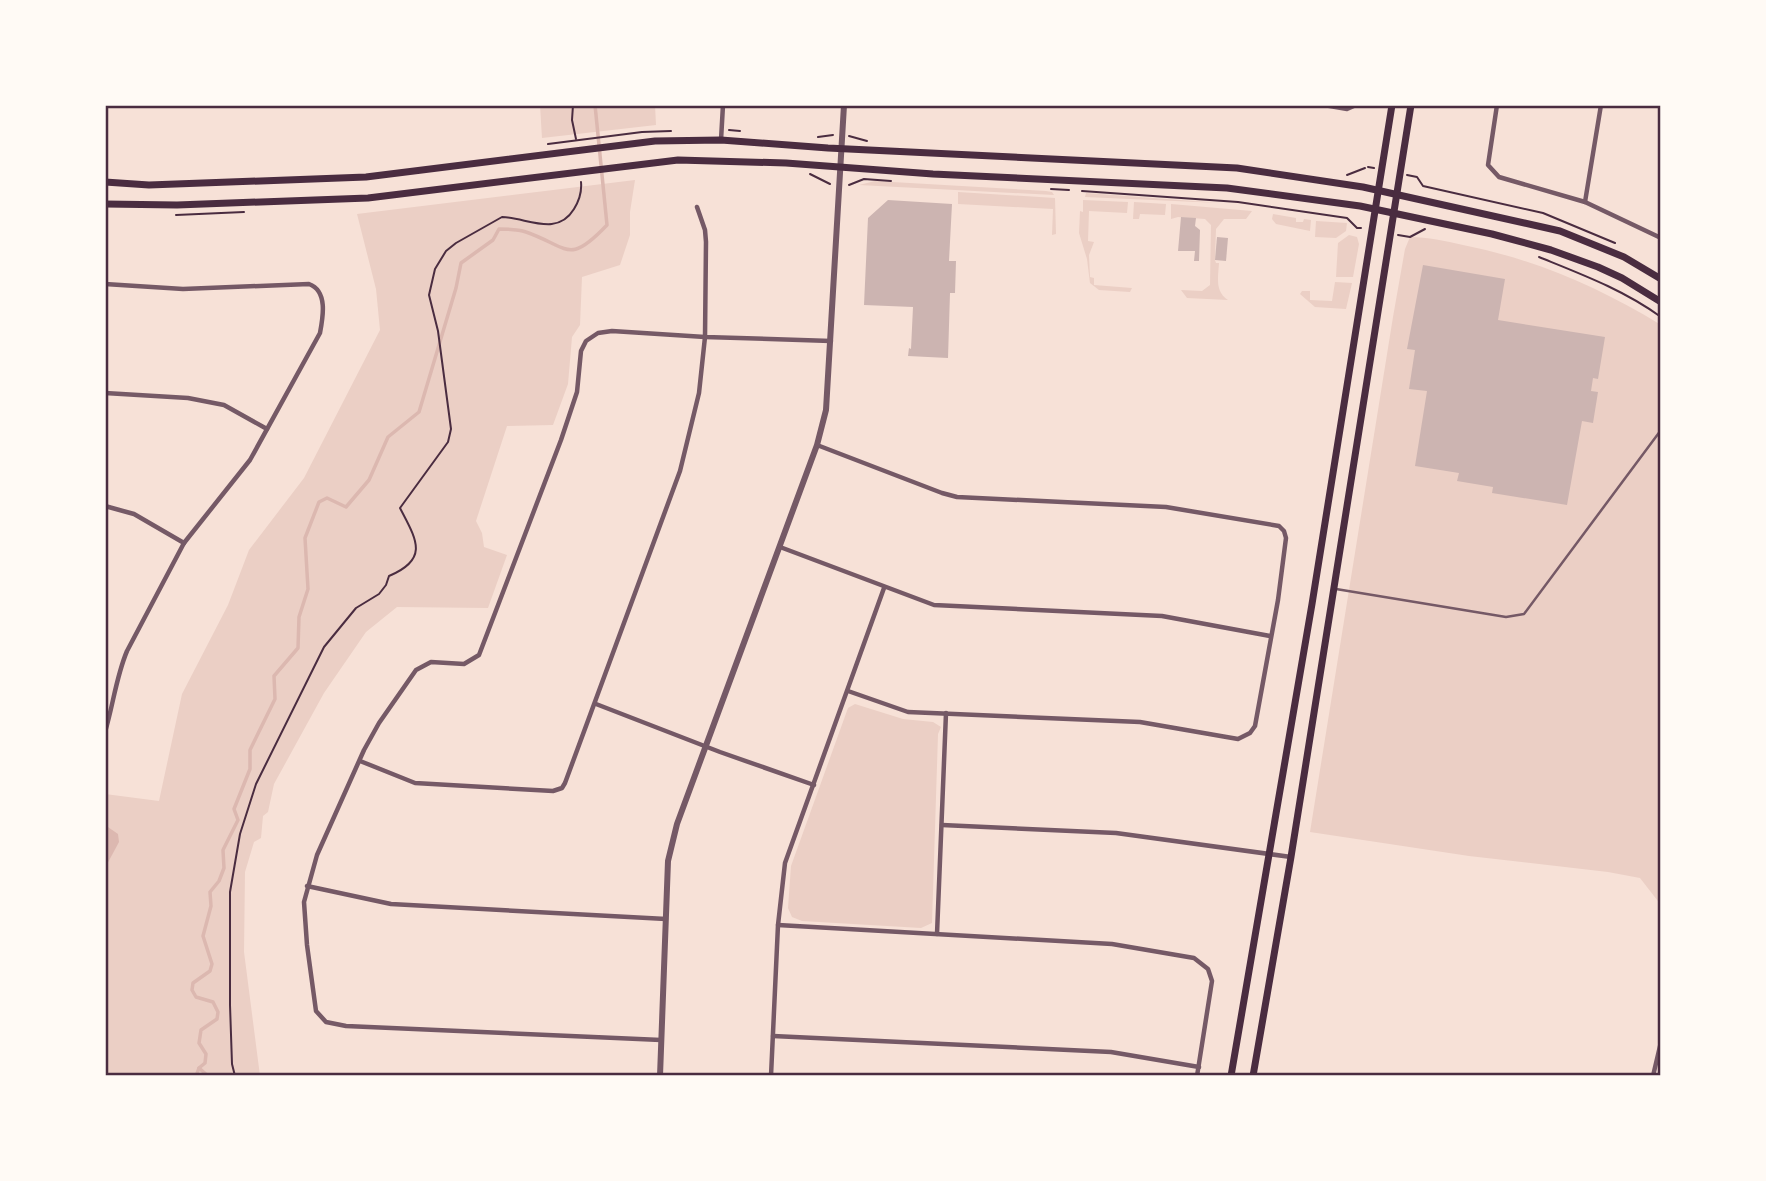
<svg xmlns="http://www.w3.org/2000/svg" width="1766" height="1181" font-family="'Source Serif 4',serif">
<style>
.green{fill:#ebcfc5}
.water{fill:#dcb8b0}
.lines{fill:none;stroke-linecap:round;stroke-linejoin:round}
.stream{stroke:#dcb8b0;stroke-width:3.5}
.building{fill:#ccb4b1}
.path{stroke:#4a2c40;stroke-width:2}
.service{stroke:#755966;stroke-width:2.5}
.minor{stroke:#755966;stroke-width:4.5}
.tertiary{stroke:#755966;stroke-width:6}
.secondary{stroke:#4a2c40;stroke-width:7}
.neatline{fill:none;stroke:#4a2c40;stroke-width:2.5}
</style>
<rect width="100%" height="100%" fill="#f7e1d7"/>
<g class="green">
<path d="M540,105H655L656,125L542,138Z"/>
<path d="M635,180L630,212V235L620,265L582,277L580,325L572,337L568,384L553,425L507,426L476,521L482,533L484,547L507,555L488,608L397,607L366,632L324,693L274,784L268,812L263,816L261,838L254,842L245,872L244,952L260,1076H105V794L159,801L182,694L228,605L249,550L304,478L380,330L376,289L357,214Z"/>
<path d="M875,181L1046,191L1052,192L1054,195L859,185Z"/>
<path d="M958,192L1055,198L1056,234L1052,235L1053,209L958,204Z"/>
<path d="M1086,193L1220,203L1085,197Z"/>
<path d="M1083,200L1128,202L1127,213L1089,211L1088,241L1094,242L1089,255L1090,277L1094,278V285L1132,288L1130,292L1099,290L1090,283L1087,259L1079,233L1080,211L1083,212Z"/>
<path d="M1134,202L1166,204L1165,215L1140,214L1139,219H1133Z"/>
<path d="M1171,204L1252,211L1246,219H1224L1216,229L1215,260L1216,263H1219C1218,278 1215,292 1228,300L1187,298L1181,290L1202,291L1210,285L1211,225L1205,219L1178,217L1171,219Z"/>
<path d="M1273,214L1296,218V222H1303L1304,219L1311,220L1310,231L1276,224L1272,219Z"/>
<path d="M1316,221L1347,223L1346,231L1336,238L1315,237Z"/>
<path d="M1349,235L1357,237L1359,244L1353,277H1336L1338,243Z"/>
<path d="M1410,237C1428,237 1445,241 1463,245C1534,259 1599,287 1661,325V905L1640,878L1608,872L1469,856L1310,832L1393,317L1405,249Z"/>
<path d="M1335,282L1352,283L1346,309L1315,307L1300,294L1302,291H1310V300L1332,301Z"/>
<path d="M855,704L903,719L933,722L941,727L938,734L932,923L921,928L802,921L792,917L788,908L791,866L848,708Z"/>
</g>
<path class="water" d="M105,825L118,834L119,842L105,868Z"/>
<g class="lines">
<g class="stream">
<path d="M199,1068L208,1076"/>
<path d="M196,1076L199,1068L205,1063L206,1054L199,1043L201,1030L217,1019L218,1012L213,1002L196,997L192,990L193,983L210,971L212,964L203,936L211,906L210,892L219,881L224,868L223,850L238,820L234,809L250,769V750L275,699L274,676L298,648L299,617L308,589L305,538L319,502L327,498L346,507L369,480L388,437L419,412L456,288L461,263L493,240L499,229C508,229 518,229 526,232C569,247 568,266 607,225L595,105"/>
</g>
</g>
<g class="building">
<path d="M888,200L952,204L949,261H956L955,293H950L948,358L908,356L909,348L911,349L913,307L864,305L868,218Z"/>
<path d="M1181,217L1196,218L1195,226L1200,230L1199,261H1194L1195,251H1178Z"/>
<path d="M1217,237L1228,238L1226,261L1215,260Z"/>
<path d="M1423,265L1505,279L1498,320L1605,337L1598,379L1593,378L1591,391L1598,392L1593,423L1582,421L1567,505L1492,493L1493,487L1457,481L1459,473L1415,466L1427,391L1409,389L1415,350L1407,349Z"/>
</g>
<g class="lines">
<g class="path">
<path d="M573,105L572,120L576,139"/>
<path d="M729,130L740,131"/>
<path d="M849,136L867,141"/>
<path d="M818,137L833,135"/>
<path d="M548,144L642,132L671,131"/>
<path d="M1368,167L1374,168"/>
<path d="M810,174L830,184"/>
<path d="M1347,175L1365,168"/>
<path d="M1407,175L1417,177L1423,186L1543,213L1615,243"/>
<path d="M849,185L864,179L891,181"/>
<path d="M1051,189L1069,190"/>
<path d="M1082,191L1238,202L1347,218L1357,228H1361"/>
<path d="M176,215L244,212"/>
<path d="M1398,235L1410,237L1425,229"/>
<path d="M1539,257C1581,274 1624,290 1661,317"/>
<path d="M235,1076L232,1064L230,1005V892L240,834L256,784L324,647L356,608L379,594L386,585L389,576C430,559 416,539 400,508L448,442L451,429L438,331L429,295L435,269L446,251L456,243L502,217C528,218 557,237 574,209C579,201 582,192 581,182"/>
</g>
<path class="service" d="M1336,589L1506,617L1524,614L1661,430"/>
<g class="minor">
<path d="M1324,105L1347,109L1356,105"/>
<path d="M1497,105L1488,165L1499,177L1585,202L1661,238"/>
<path d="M721,140L723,105"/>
<path d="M1585,202L1601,105"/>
<path d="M105,284L183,289L309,284C328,291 323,317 320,333L250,460L184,543L127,651C116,677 113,706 105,732"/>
<path d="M105,393L188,398L224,405L267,429"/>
<path d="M817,445L942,493L957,497L1166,507L1279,526L1284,531L1286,538L1278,600L1255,726L1250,733L1238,739L1140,722L908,712L848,691"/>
<path d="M105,506L134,514L184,543"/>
<path d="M780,547L934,605L1162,616L1270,636"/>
<path d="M596,704L720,752L814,785"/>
<path d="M360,761L415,783L553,791L562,788L565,783L680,471L699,393L705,337L706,242L705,230L697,207"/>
<path d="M942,825L1116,833L1291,857"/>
<path d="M307,886L391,904L666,919"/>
<path d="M778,925L1112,944L1194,958L1208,969L1212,981L1197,1076"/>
<path d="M937,934L946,713"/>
<path d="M773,1036L1111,1052L1199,1067"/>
<path d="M661,1040L346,1026L326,1022L316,1011L307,945L304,902L317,855L364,750L379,723L416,670L431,662L464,664L479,655L561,440L577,392L581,351L586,341L598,333L612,331L705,337L831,341"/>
<path d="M771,1076L778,925L785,863L884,588"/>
<path d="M1653,1076L1661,1042"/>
</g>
<path class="tertiary" d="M660,1076L668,861L677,824L817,445L826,410L844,105"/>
<g class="secondary">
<path d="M105,182L149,185L366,177L655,141L721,140L828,148L1237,168L1363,187L1560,231L1624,257L1661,279"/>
<path d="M105,204L177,205L368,198L678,160L786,163L933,174L1227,188L1360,206L1492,234L1551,250L1598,267L1622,278L1661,302"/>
<path d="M1231,1076L1312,604L1392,105"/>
<path d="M1253,1076L1291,857L1411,105"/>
</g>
</g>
<rect width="1766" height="1181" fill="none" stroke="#fffaf5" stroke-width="214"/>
<rect x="107" y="107" width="1552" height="967" class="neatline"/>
</svg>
